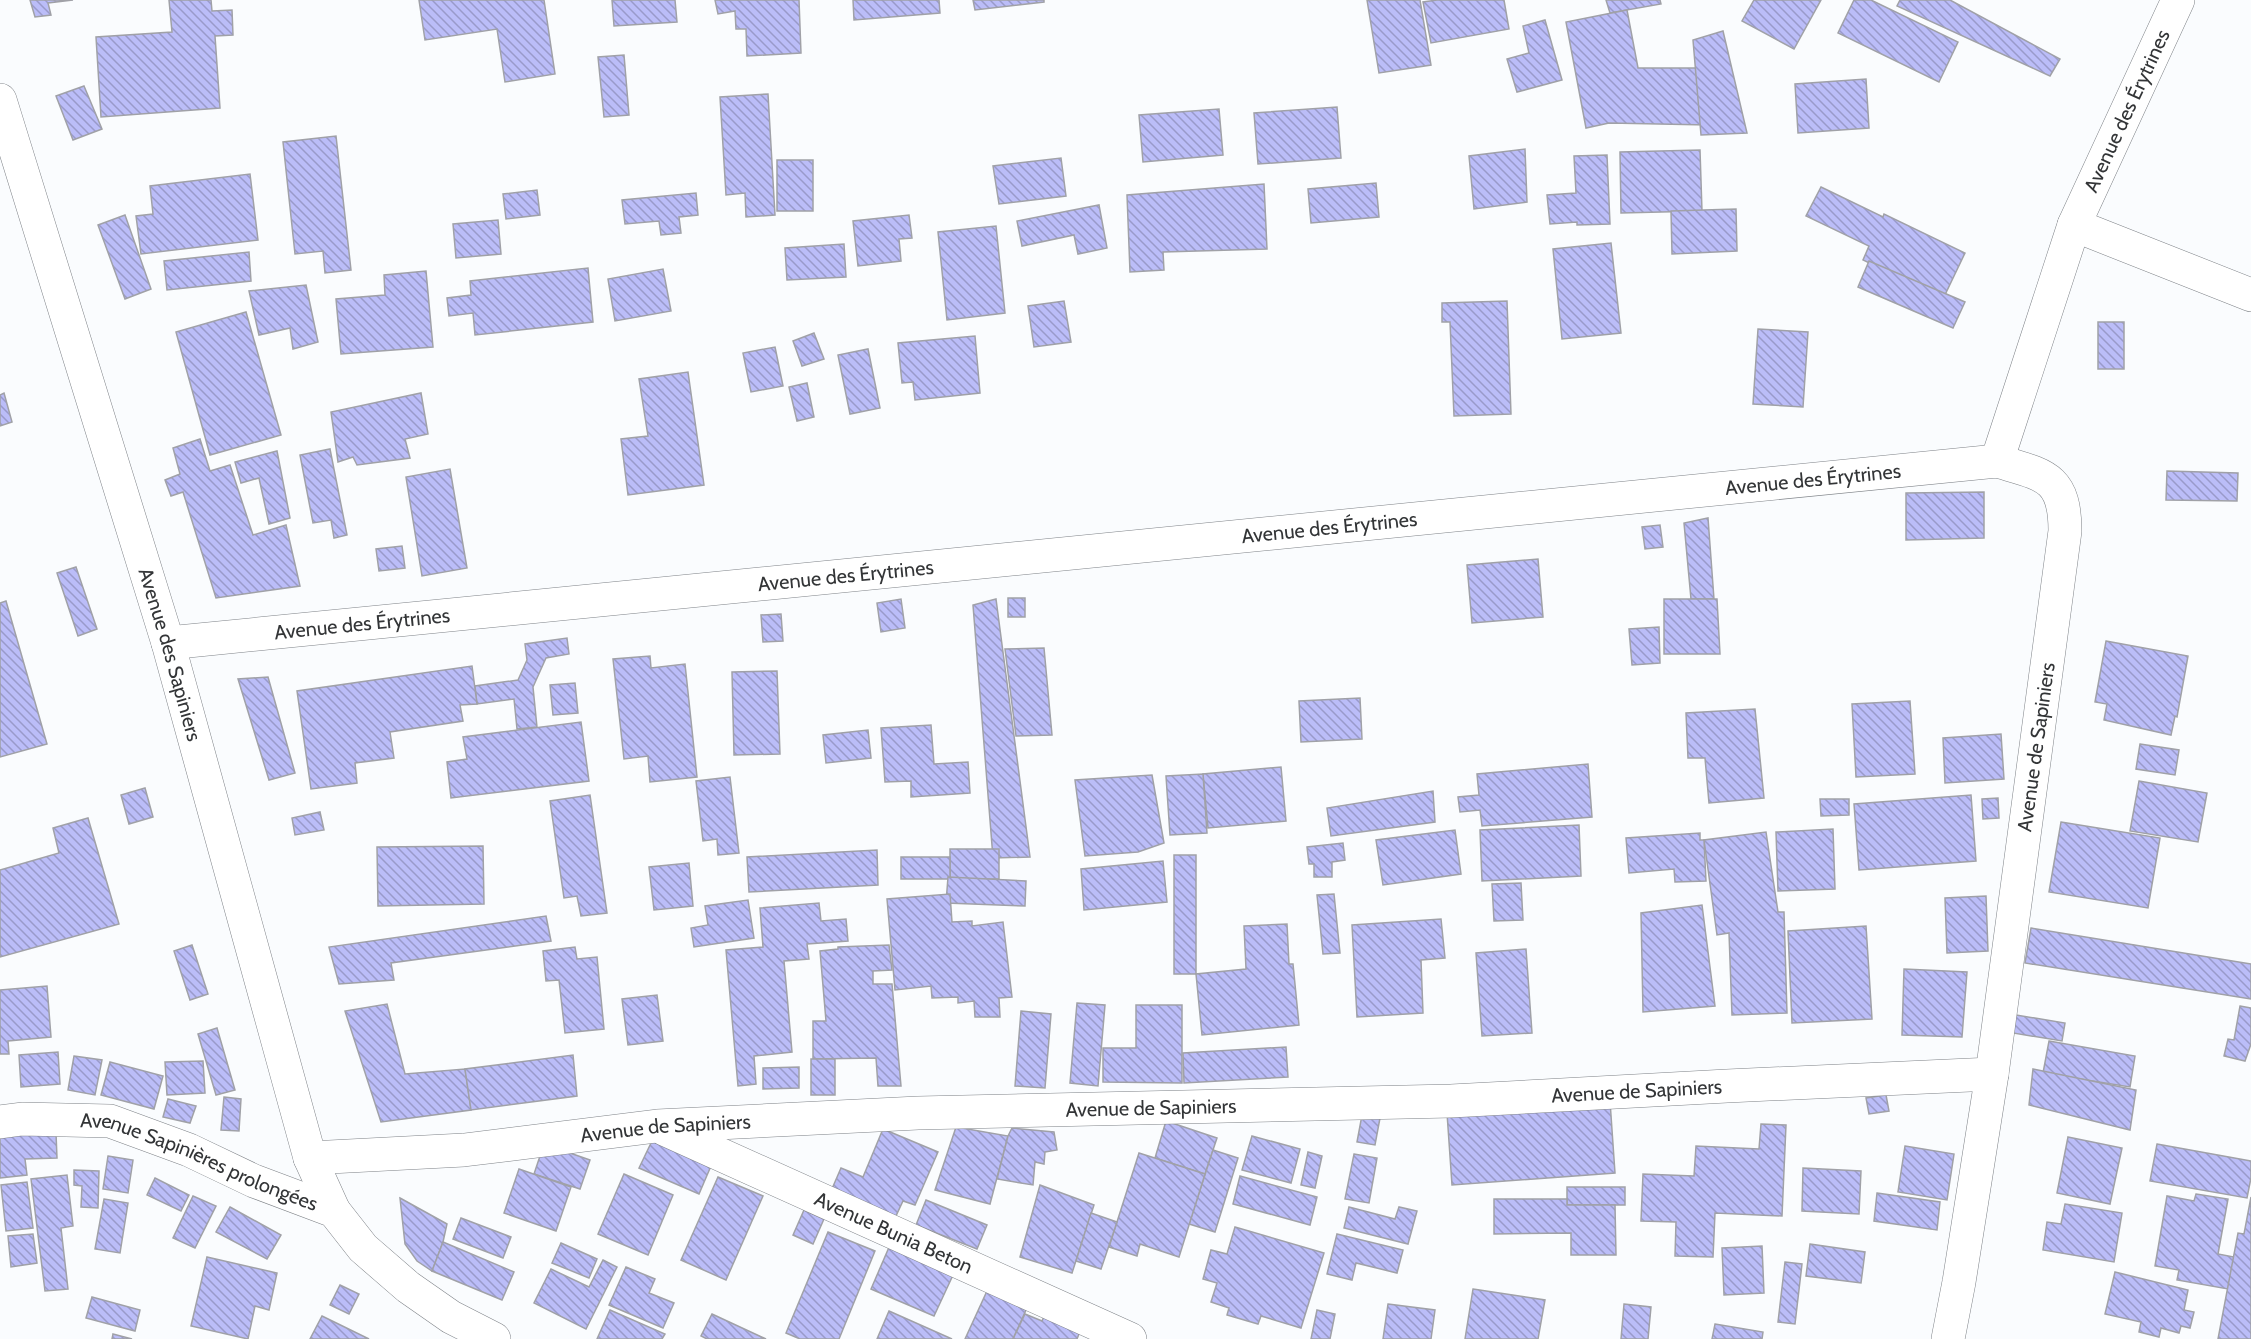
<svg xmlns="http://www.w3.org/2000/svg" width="2251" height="1339" font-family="Cabin,sans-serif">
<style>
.building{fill:url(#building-back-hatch);stroke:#a0a1a7;stroke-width:1.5}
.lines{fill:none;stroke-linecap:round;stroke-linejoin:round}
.minor-casing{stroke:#7f8388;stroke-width:34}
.minor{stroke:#fff;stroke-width:33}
.labels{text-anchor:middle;stroke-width:6;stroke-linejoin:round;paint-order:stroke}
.street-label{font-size:20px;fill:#333537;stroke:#fff}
</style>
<defs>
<pattern id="building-back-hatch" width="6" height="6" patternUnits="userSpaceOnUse" patternTransform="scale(1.5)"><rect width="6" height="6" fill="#bbbdf8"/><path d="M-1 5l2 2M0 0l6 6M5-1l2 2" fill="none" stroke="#999aca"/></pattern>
</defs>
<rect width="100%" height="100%" fill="#fafcfe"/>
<g class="building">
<path d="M30,0H73L48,3L51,15L35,17Z"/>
<path d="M169,0H211L212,11L232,10L233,35L215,36L220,108L101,117L96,37L172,32Z"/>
<path d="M419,0H544L555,74L505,82L497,29L425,40Z"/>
<path d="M612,0H675L677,22L614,26Z"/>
<path d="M715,0H799L801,53L747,56L746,29H736L735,11L718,14Z"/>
<path d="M853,0H939L940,13L854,20Z"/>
<path d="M973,0H1044V2L975,10Z"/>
<path d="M1367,0H1420L1431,65L1379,73Z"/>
<path d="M1437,0H1504L1509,29L1431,43L1423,2Z"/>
<path d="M1606,0H1660L1661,4L1610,13Z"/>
<path d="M1754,0H1821L1794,49L1742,21Z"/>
<path d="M1854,0H1871L1958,42L1939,82L1838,33Z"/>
<path d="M1900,0H1950L2060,59L2050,76L1897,6Z"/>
<path d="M1627,10L1638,68H1704L1708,125L1609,123L1586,128L1566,22Z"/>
<path d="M1545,20L1562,80L1517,92L1507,59L1529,53L1523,26Z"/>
<path d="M1723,31L1747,133L1701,135L1693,40Z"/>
<path d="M624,55L629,115L604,117L598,57Z"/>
<path d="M1866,79L1869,128L1798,133L1795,84Z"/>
<path d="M84,86L102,129L73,140L56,96Z"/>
<path d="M768,94L775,215L746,217L745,193L726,195L720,97Z"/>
<path d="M1337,107L1341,158L1258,164L1254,113Z"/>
<path d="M1219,109L1223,155L1143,162L1139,115Z"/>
<path d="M336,136L351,270L325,273L323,251L295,254L283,142Z"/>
<path d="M1525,149L1527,202L1474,209L1469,156Z"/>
<path d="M1700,150L1702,211L1621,213L1620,152Z"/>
<path d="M1607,155L1610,224L1577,225V222L1550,224L1547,195L1576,193L1574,156Z"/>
<path d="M1061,158L1066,196L999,204L993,166Z"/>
<rect x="777" y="160" width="36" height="51"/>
<path d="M250,174L258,240L141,254L136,216L153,214L150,186Z"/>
<path d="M1376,183L1379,217L1311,223L1308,189Z"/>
<path d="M1264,184L1267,249L1163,252L1164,270L1130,272L1127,195Z"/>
<path d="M1821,187L1883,217L1884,214L1965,253L1943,299L1863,260L1869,246L1806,216Z"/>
<path d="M537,190L540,215L506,219L503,194Z"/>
<path d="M696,193L698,215L679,217L681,233L661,235L659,221L625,224L622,200Z"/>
<path d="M1099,205L1107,248L1078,254L1074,235L1022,246L1017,221Z"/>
<path d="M1736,209L1737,251L1672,254L1671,211Z"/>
<path d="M125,215L151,289L125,299L98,225Z"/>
<path d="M909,215L912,238L899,239L901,261L858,266L853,221Z"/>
<path d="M498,220L501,254L456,258L453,224Z"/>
<path d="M996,226L1005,313L947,320L938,232Z"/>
<path d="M1611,243L1621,333L1562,339L1553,249Z"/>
<path d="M844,244L846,277L787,280L785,248Z"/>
<path d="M249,252L251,281L167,290L164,261Z"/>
<path d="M1869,261L1965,302L1953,328L1858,287Z"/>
<path d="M588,268L593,322L475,335L473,313L449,316L447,298L471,295L470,281Z"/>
<path d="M663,269L671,311L615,321L608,279Z"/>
<path d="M426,271L433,347L341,354L336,299L385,295L384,275Z"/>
<path d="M306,285L318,342L293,349L290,328L259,335L249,291Z"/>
<path d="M1064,301L1071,342L1034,347L1028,306Z"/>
<path d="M1507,301L1511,414L1454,416L1450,322H1442V303Z"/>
<path d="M246,312L281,435L210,455L176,332Z"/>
<rect x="2098" y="322" width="26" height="47"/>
<path d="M1758,329L1808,332L1803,407L1753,404Z"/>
<path d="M814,333L824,359L802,366L793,341Z"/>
<path d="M975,336L980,393L915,400L913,382L902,383L898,343Z"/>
<path d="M775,347L783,386L751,392L743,353Z"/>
<path d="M868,349L880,408L850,414L838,355Z"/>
<path d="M688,372L704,485L628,495L621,439L648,436L639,379Z"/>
<path d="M807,383L814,417L797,421L789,387Z"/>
<path d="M4,393L12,422L0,426V395Z"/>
<path d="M421,393L428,434L405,439L410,458L357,465L353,457L338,462L331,412Z"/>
<path d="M200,439L210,471L230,465L253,535L286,525L300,586L216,598L183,492L171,496L165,480L180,474L173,448Z"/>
<path d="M330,449L347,535L334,538L331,520L313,523L300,455Z"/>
<path d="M277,451L290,518L269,524L259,478L241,483L235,462Z"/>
<path d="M450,469L467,568L422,576L406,477Z"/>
<path d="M2167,471L2238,473L2237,501L2166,500Z"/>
<path d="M1984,492V538L1906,540V493Z"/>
<path d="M1708,518L1714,599H1691L1684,523Z"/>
<path d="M1660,525L1663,547L1645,549L1642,527Z"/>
<path d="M402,546L405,568L379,571L376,549Z"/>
<path d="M1538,559L1543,617L1472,623L1467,565Z"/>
<path d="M76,567L97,629L78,636L57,573Z"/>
<rect x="1008" y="598" width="17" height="19"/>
<path d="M901,599L905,628L881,632L877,603Z"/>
<path d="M996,599L1030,857L993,858L973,605Z"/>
<path d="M1664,599H1717L1720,654H1664Z"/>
<path d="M6,601L47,744L0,757V603Z"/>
<path d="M781,614L783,641L763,642L761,615Z"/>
<path d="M1659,627L1660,663L1632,665L1629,629Z"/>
<path d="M567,638L569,654L546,658L533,687L537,727L517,729L514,699L477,704L475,686L518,680L527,660L525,644Z"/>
<path d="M2106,641L2188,656L2177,717L2175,716L2171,735L2104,720L2107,704L2095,702Z"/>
<path d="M1044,648L1052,735L1016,736L1005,649Z"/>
<path d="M650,656L651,668L685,664L697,777L650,782L648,756L624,759L613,659Z"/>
<path d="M472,666L477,704L460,705L463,721L390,732L394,758L355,763L357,783L311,789L297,691Z"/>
<path d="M777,671L780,754L734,755L732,672Z"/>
<path d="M268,677L295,773L269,780L238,679Z"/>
<path d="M575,683L578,713L553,715L550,685Z"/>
<path d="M1360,698L1362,739L1301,742L1299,701Z"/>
<path d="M1910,701L1915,774L1856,777L1852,704Z"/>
<path d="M1755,709L1764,798L1709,803L1705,758H1688L1686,713Z"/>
<path d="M581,722L589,781L451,798L447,762L467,759L463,737Z"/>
<path d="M931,725L934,764L968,762L970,793L911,797V781L885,782L881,728Z"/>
<path d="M868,730L871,758L826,763L823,735Z"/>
<path d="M2001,734L2004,779L1945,783L1943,738Z"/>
<path d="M2140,744L2179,750L2175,775L2136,769Z"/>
<path d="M1588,764L1592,817L1482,826L1480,810L1460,812L1458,797L1479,795L1477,774Z"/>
<path d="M1281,767L1286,821L1208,828L1203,774Z"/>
<path d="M1203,774L1207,833L1170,835L1166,776Z"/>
<path d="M1152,775L1164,843L1138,852L1085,856L1075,780Z"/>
<path d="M730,777L739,853L718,855L717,839L703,841L696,781Z"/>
<path d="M2139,781L2207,793L2198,842L2130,831Z"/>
<path d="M145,788L153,817L129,824L121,795Z"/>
<path d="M1433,791L1435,822L1331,836L1327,808Z"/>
<path d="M590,795L607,913L581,916L577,896L564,898L550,801Z"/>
<path d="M1971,795L1976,861L1859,870L1854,804Z"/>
<path d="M1998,798L1999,818L1983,819L1982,799Z"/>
<path d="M1820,799H1849V815L1821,816Z"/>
<path d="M320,812L324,830L295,835L292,818Z"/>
<path d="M88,818L119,924L0,957V870L59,853L53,828Z"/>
<path d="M2061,822L2160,838L2148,908L2049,892Z"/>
<path d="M1579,825L1581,876L1482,881L1480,830Z"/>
<path d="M1833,829L1835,889L1778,891L1776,832Z"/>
<path d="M1455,830L1461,874L1383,885L1376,840Z"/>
<path d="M1766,832L1778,912H1784L1787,1013L1732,1015L1729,933L1717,935L1704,840Z"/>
<path d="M1700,833V840H1704L1706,881L1675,882L1674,869L1629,873L1626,838Z"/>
<path d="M1343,843L1345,860L1332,862V877H1314V864H1309L1307,847Z"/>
<path d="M483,846L484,904L378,906L377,847Z"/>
<rect x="950" y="849" width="49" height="30"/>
<path d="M877,850L878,885L749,892L747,857Z"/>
<rect x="1174" y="855" width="22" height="119"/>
<rect x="901" y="857" width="49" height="22"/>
<path d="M1163,861L1167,902L1084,910L1081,869Z"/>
<path d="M689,863L693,906L654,910L649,867Z"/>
<path d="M948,877L1026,881L1025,906L946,903Z"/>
<path d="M1521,883L1523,920L1494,921L1492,884Z"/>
<path d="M950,894L952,922L972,921V926L1003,922L1012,997L999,998L1000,1017H975L974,1001L958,1003V997L932,998L931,986L895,990L887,899Z"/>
<path d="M1334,894L1340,953L1323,954L1317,895Z"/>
<path d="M1986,896L1988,951L1947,953L1945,898Z"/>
<path d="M748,900L754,938L694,947L691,928L708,925L705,906Z"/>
<path d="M819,903L821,921L846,919L848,941L807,944L809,959L784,961L792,1052L754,1056L756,1084L738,1086L726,950L763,947L760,908Z"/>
<path d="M1702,905L1715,1006L1643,1012L1641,913Z"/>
<path d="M546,916L551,941L391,963L394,980L339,984L329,947Z"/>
<path d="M1441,919L1445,958L1421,960L1423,1013L1357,1017L1352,925Z"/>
<path d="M1287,924L1289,964H1293L1299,1025L1202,1035L1196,974L1246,969L1244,926Z"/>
<path d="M1866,926L1872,1019L1792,1023L1788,931Z"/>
<path d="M2031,928L2251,964V999L2025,963Z"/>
<path d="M192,945L208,994L190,1000L174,951Z"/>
<path d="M889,945L892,970L873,971V984H892L901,1086H878L876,1058L813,1059V1021H826L820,951L838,949V947Z"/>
<path d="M575,947L577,959L597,957L604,1029L565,1033L559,980L546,981L543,951Z"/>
<path d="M1526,949L1532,1033L1482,1036L1476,953Z"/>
<path d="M1904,969L1967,972L1962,1037L1902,1035Z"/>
<path d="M47,986L51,1037L8,1041L9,1054H0V990Z"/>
<path d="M657,995L663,1041L628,1045L622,999Z"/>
<path d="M1077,1003L1105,1005L1098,1086L1070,1083Z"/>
<path d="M387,1004L405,1074L465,1069L471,1110L381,1122L345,1011Z"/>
<path d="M1136,1005H1182V1083L1103,1082V1048H1136Z"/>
<path d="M2240,1006L2251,1008V1044L2245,1061L2224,1056L2228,1039L2234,1040Z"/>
<path d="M1021,1011L1051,1014L1045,1088L1015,1086Z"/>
<path d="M2016,1015L2065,1023L2062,1041L2013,1033Z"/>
<path d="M217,1028L235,1090L216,1095L198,1034Z"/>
<path d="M2049,1041L2135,1056L2130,1087L2043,1073Z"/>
<path d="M1286,1047L1288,1077L1184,1083L1183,1053Z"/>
<path d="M58,1052L60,1084L21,1087L19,1055Z"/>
<path d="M573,1055L577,1096L471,1110L465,1069Z"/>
<path d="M74,1056L102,1060L95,1095L68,1090Z"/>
<rect x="811" y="1059" width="24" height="36"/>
<path d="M203,1061L205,1093L167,1095L165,1062Z"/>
<path d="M110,1062L163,1076L154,1109L101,1095Z"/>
<path d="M799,1067V1088L763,1089V1068Z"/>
<path d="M2033,1069L2136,1090L2130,1130L2029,1105Z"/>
<path d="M1886,1095L1889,1111L1869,1114L1866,1098Z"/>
<path d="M224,1097L241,1099L239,1131L221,1130Z"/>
<path d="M168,1099L196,1106L190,1123L163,1117Z"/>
<path d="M1610,1101L1615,1173L1452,1185L1447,1113Z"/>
<path d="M1362,1115L1380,1118L1375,1145L1357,1142Z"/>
<path d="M1166,1121L1217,1138L1205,1174L1155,1158Z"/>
<path d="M1761,1124L1786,1125L1782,1216L1715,1213L1713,1257L1675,1256L1676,1222L1641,1221L1643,1174L1694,1176L1696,1146L1759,1149Z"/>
<path d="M956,1127L1008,1136L990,1204L935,1190Z"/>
<path d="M1012,1128L1054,1132L1057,1150L1045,1152L1044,1164L1035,1162L1033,1185L997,1179L1008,1136Z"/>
<path d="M883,1129L938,1152L915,1205L903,1201L895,1218L831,1191L841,1168L863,1177Z"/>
<path d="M56,1133L57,1158L25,1159L27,1175L0,1178V1135Z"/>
<path d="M1252,1136L1300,1149L1291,1183L1242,1170Z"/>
<path d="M2068,1137L2122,1148L2110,1204L2057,1193Z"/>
<path d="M652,1141L711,1166L699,1194L639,1168Z"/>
<path d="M544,1144L590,1160L580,1189L534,1174Z"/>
<path d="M2157,1144L2251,1161V1178L2247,1198L2150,1181Z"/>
<path d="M1905,1146L1954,1154L1947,1200L1898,1192Z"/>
<path d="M1213,1150L1238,1158L1215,1232L1189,1224Z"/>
<path d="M1308,1152L1322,1156L1315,1188L1301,1185Z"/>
<path d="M1139,1153L1205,1174L1179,1257L1140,1244L1137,1256L1109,1247Z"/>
<path d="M1354,1154L1377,1158L1369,1203L1345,1199Z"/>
<path d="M108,1156L133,1160L128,1193L103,1189Z"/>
<path d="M1803,1168L1861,1171L1859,1214L1802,1211Z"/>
<path d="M519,1169L571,1187L556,1231L504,1213Z"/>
<path d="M74,1170L99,1171L98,1208L81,1207L82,1186L74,1185Z"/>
<path d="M624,1174L673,1195L648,1255L598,1234Z"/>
<path d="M67,1175L73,1226L61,1228L68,1289L45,1291L31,1179Z"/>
<path d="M1240,1176L1317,1197L1310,1225L1233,1204Z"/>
<path d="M718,1177L763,1196L726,1280L681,1260Z"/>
<path d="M155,1178L189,1195L181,1211L147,1195Z"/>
<path d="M27,1182L33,1228L6,1231L1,1185Z"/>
<path d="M1040,1185L1094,1205L1072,1273L1020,1257Z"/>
<rect x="1567" y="1187" width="58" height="18"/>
<path d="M1877,1193L1940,1202L1937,1230L1874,1221Z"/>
<path d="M2196,1194L2228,1199L2218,1254L2234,1257L2228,1289L2177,1280L2179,1270L2155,1266L2167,1196L2194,1201Z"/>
<path d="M193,1196L216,1206L195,1248L173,1238Z"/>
<path d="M2251,1197V1339H2218L2238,1233L2244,1234Z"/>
<path d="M400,1198L447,1224L443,1242L432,1271L417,1261L405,1244Z"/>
<path d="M104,1199L128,1203L120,1253L95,1249Z"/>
<path d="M1494,1199H1567V1205H1615L1616,1255H1571V1233L1494,1234Z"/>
<path d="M926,1200L987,1225L977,1249L916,1225Z"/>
<path d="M2065,1204L2122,1213L2114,1262L2043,1250L2047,1222L2061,1224Z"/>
<path d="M230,1207L281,1235L267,1259L216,1232Z"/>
<path d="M1349,1207L1395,1219L1399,1207L1417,1211L1408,1244L1344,1228Z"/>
<path d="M804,1210L824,1219L813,1244L793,1235Z"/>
<path d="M1091,1213L1117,1222L1101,1269L1076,1261Z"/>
<path d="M461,1218L511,1237L503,1258L453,1239Z"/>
<path d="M1235,1227L1324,1253L1301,1328L1261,1316L1258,1324L1227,1315L1229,1308L1211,1302L1217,1283L1203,1279L1211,1250L1227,1254Z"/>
<path d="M828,1232L875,1251L839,1339H800L786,1333Z"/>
<path d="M33,1234L37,1263L11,1267L8,1236Z"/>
<path d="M1337,1234L1403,1250L1397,1273L1356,1263L1352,1280L1327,1274Z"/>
<path d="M443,1242L514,1272L502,1300L432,1271Z"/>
<path d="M561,1243L597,1259L589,1278L552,1263Z"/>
<path d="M1810,1244L1865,1252L1861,1283L1806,1276Z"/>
<path d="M890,1245L954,1273L934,1316L871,1289Z"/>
<path d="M1762,1246L1764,1293L1724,1295L1722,1248Z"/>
<path d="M207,1257L277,1273L269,1310L255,1306L248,1339L191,1326Z"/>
<path d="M603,1260L617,1267L586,1329L534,1303L551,1269L589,1287Z"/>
<path d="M1785,1262L1802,1264L1795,1324L1778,1322Z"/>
<path d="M626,1267L655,1279L649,1293L674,1303L663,1328L609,1305Z"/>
<path d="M2115,1272L2188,1290L2184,1310L2194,1312L2190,1328L2181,1326L2179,1333L2161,1328L2159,1337L2139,1332L2141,1322L2105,1314Z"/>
<path d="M340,1285L359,1294L349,1314L330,1305Z"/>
<path d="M1473,1289L1545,1300L1538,1339H1465Z"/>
<path d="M987,1291L1026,1310L1013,1339H965Z"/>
<path d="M92,1297L140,1310L135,1331L86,1318Z"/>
<path d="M1388,1304L1435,1310L1431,1339H1383Z"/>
<path d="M1624,1304L1651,1307L1648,1339H1621Z"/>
<path d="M610,1310L665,1334L662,1339H597Z"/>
<path d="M1317,1310L1335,1314L1330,1339H1311Z"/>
<path d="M889,1311L952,1339H877Z"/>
<path d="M712,1314L766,1339H707L701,1336Z"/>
<path d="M1025,1314L1042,1321L1045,1314L1081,1329L1077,1339H1013Z"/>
<path d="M322,1316L369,1339H310Z"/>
<path d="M1715,1324L1763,1332L1762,1339H1712Z"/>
<path d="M113,1334L132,1339H112Z"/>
</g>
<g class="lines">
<defs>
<g id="minor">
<path id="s1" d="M0,100L168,643L310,1158L334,1211"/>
<path d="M2074,225L2251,295"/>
<path id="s2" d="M1997,461L2074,225L2178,0"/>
<path id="s3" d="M168,643L1997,461C2044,475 2065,476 2065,531L1992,1074L1959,1282L1948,1339"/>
<path id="s4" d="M0,1122L22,1119L110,1121L189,1150L254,1181L334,1211L363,1248L408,1287L451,1317L494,1339"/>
<path id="s5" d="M664,1129L1130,1339"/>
<path id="s6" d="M310,1158L464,1150L657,1126L918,1113L1451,1101L1727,1086L1992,1074"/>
</g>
</defs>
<use href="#minor" class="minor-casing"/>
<use href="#minor" class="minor"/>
</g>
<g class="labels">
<g class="street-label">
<text dy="7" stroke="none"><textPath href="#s2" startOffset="374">Avenue des Érytrines</textPath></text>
<text dy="7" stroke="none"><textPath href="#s3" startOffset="1653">Avenue des Érytrines</textPath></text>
<text dy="7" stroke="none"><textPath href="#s3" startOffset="1167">Avenue des Érytrines</textPath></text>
<text dy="7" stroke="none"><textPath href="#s3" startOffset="681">Avenue des Érytrines</textPath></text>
<text dy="7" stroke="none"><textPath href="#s3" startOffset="195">Avenue des Érytrines</textPath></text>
<text dy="7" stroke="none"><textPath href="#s1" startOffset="580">Avenue des Sapiniers</textPath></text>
<text transform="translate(2036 747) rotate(-82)" y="7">Avenue de Sapiniers</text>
<text dy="7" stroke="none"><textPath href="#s6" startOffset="1329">Avenue de Sapiniers</textPath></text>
<text dy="7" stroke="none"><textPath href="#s6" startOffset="843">Avenue de Sapiniers</textPath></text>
<text dy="7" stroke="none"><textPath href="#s6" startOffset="357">Avenue de Sapiniers</textPath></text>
<text dy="7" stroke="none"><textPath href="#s4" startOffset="207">Avenue Sapinières prolongées</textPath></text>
<text dy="7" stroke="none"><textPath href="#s5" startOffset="252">Avenue Bunia Beton</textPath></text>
</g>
</g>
</svg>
